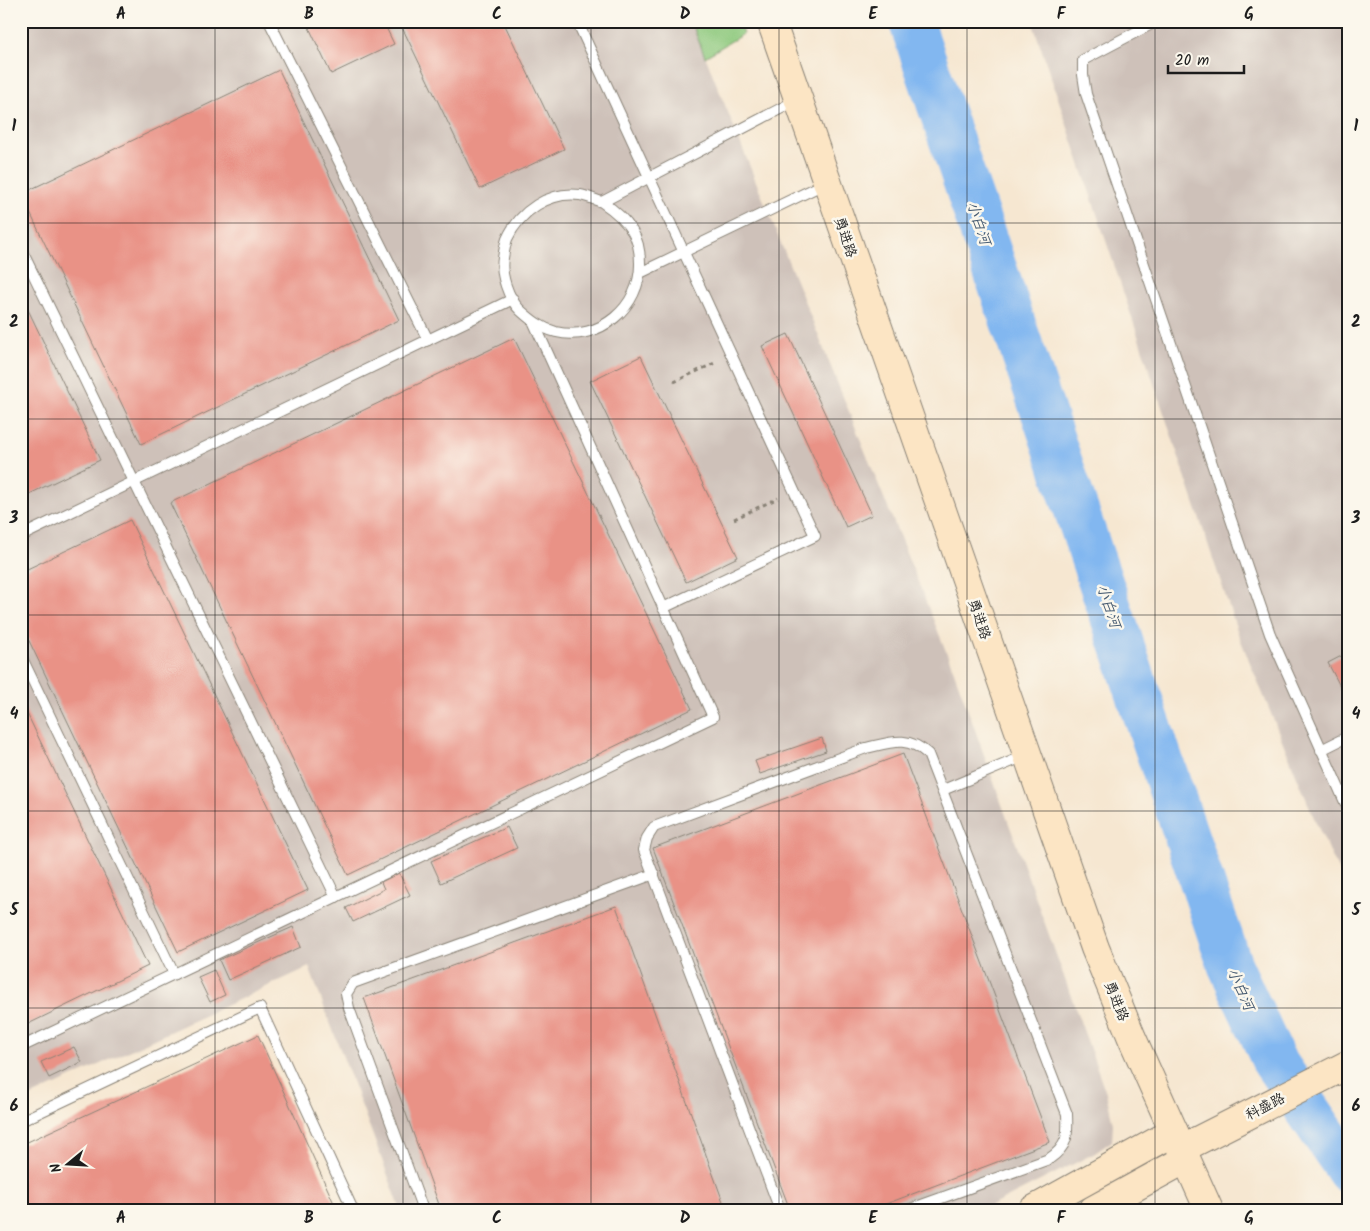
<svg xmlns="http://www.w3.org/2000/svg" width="1370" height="1231" font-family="Kalam,'LXGW WenKai TC',sans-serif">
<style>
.industrial{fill:#cec1b9}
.green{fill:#8ec97e;stroke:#55724d}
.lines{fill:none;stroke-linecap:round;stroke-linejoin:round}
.river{stroke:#82b7f0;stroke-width:45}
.building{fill:#e99286}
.lane-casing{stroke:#898276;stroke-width:12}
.secondary-casing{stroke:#898276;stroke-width:30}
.path{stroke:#898276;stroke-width:3;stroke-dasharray:4 4;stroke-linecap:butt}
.lane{stroke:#fff;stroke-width:10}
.secondary{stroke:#fce5c4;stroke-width:28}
.grid{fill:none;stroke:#1c1c1c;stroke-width:1;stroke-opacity:0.55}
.labels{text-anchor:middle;stroke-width:5;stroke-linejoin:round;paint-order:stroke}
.street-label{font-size:14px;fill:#1c1c1c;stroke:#fbf7ec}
.water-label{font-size:15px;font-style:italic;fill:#455a71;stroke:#fbf7ec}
.neatline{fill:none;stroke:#1c1c1c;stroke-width:2}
.grid-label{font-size:16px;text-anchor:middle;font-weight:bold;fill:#1c1c1c}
</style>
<rect width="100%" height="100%" fill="#fbf7ec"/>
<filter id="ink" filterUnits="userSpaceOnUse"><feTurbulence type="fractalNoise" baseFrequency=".02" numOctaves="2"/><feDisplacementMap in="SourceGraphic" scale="10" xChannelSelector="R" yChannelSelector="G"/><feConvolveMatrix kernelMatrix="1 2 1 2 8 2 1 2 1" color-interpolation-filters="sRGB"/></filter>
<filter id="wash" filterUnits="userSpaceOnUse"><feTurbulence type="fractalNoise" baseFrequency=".0096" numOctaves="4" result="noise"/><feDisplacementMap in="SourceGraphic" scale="20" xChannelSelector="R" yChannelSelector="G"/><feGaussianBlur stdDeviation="1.12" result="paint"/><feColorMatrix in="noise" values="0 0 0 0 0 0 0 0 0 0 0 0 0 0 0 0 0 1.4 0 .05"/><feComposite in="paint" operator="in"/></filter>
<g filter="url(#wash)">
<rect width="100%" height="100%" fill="#f6e7d1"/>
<g class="industrial">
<path d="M21,21H691L952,666L1106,1093L1113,1124L1112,1141L1095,1153L983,1210H401L309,967L21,1101Z"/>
<path d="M1032,21H1349V892L1317,825L1239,636Z"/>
</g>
<path class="green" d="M691,21H738L743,34L705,57Z"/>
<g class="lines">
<path class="river" d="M911,21L1230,965L1274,1061L1349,1171"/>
</g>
<g id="blocks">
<g class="building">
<path d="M306,21H383L394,44L331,74Z"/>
<path d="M399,21H503L564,149L480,189Z"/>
<path d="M279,70L399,320L141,444L21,194Z"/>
<path d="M21,295L100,460L21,498Z"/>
<path d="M788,334L872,515L846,527L762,346Z"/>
<path d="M514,338L692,709L348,875L170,503Z"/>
<path d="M641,356L738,557L686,582L590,381Z"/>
<path d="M130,520L308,890L178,952L21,624V572Z"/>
<path d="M1349,652V684L1341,688L1328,663Z"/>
<path d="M21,701L148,966L28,1024L21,1010Z"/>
<path d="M822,738L826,751L760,774L755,761Z"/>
<path d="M903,754L1050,1142L870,1210H790L653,848Z"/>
<path d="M507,827L517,848L441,883L431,861Z"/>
<path d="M399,873L410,895L353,922L346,908L384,889L381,882Z"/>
<path d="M616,906L726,1210H441L364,998Z"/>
<path d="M293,927L301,947L228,980L219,960Z"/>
<path d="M214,970L225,995L210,1002L198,977Z"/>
<path d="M258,1035L337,1210H21V1145Z"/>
<path d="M74,1047L82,1062L49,1078L41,1062Z"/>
</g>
</g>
</g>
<g filter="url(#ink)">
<use href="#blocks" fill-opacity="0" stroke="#898276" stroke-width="1"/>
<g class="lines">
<defs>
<g id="lane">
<path d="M269,21L428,340"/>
<path d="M577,21L815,536L663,608"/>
<path d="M1157,21L1083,60V75L1086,94L1270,634L1349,811"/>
<path d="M21,22L24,21"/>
<path d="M602,202C614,210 624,218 632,231C638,240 640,252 640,263C641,307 599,342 556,332C541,328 531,320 520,310C508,298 500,274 503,258C504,252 505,245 507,239C520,211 549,191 580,195C587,196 595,200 602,202L797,100"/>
<path d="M21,249L336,897"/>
<path d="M640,273L826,183"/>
<path d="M21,536L513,299"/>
<path d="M21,656L174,974"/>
<path d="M1321,750L1349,736"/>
<path d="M943,790L1027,755"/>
<path d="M21,1047L713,717L534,323"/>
<path d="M21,1121L260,1008L353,1210"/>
<path d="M423,1210L349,1008L346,994L353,983L654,874"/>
<path d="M780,1210L644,850L647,838L654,827L866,748C892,742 907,735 928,754L1067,1114C1068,1136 1068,1146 1049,1159L908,1210"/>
</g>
<g id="secondary">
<path d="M771,21L1095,948L1132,1038L1209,1210"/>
<path d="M1181,1149L1349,1064"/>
<path d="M1033,1210L1174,1132"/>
<path d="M1093,1210L1186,1159"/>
</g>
</defs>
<use href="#lane" class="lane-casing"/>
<use href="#secondary" class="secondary-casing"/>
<g class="path">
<path d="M674,382L717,362"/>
<path d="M734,519L778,498"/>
</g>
<use href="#lane" class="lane"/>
<use href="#secondary" class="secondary"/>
</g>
</g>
<path class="grid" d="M215,21V1210M403,21V1210M591,21V1210M779,21V1210M967,21V1210M1155,21V1210M21,223H1349M21,419H1349M21,615H1349M21,811H1349M21,1008H1349"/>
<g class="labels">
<g class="street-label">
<text transform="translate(846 237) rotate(71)" y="5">勇进路</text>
<text transform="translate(980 619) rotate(71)" y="5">勇进路</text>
<text transform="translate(1117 1001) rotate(68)" y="5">勇进路</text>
<text transform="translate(1265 1106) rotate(-27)" y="5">科盛路</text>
</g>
<g class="water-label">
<text transform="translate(979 223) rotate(71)" y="5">小白河</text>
<text transform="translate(1109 606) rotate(71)" y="5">小白河</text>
<text transform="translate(1241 989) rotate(66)" y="5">小白河</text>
</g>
</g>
<rect width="1370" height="1231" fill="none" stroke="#fbf7ec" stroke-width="55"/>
<g transform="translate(68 1164) rotate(252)" stroke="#fbf7ec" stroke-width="4" paint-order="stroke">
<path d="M0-4L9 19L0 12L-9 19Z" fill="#1c1c1c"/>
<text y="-8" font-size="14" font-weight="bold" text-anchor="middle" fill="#1c1c1c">N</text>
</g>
<path d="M1168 65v8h76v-8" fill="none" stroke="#1c1c1c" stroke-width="2.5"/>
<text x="1175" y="65" font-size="15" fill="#1c1c1c" stroke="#fbf7ec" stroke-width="4" paint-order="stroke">20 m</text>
<rect x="28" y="28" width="1314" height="1176" class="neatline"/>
<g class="grid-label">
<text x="121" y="19">A</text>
<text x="309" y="19">B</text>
<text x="497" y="19">C</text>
<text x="685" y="19">D</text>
<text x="873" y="19">E</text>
<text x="1061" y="19">F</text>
<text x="1249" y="19">G</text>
<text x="14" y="131">1</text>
<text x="1356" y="131">1</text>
<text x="14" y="327">2</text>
<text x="1356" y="327">2</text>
<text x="14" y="523">3</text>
<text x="1356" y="523">3</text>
<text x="14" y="719">4</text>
<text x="1356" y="719">4</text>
<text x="14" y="915">5</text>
<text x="1356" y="915">5</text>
<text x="14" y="1111">6</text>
<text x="1356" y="1111">6</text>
<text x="121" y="1223">A</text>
<text x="309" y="1223">B</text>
<text x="497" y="1223">C</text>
<text x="685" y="1223">D</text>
<text x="873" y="1223">E</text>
<text x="1061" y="1223">F</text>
<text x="1249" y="1223">G</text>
</g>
</svg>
